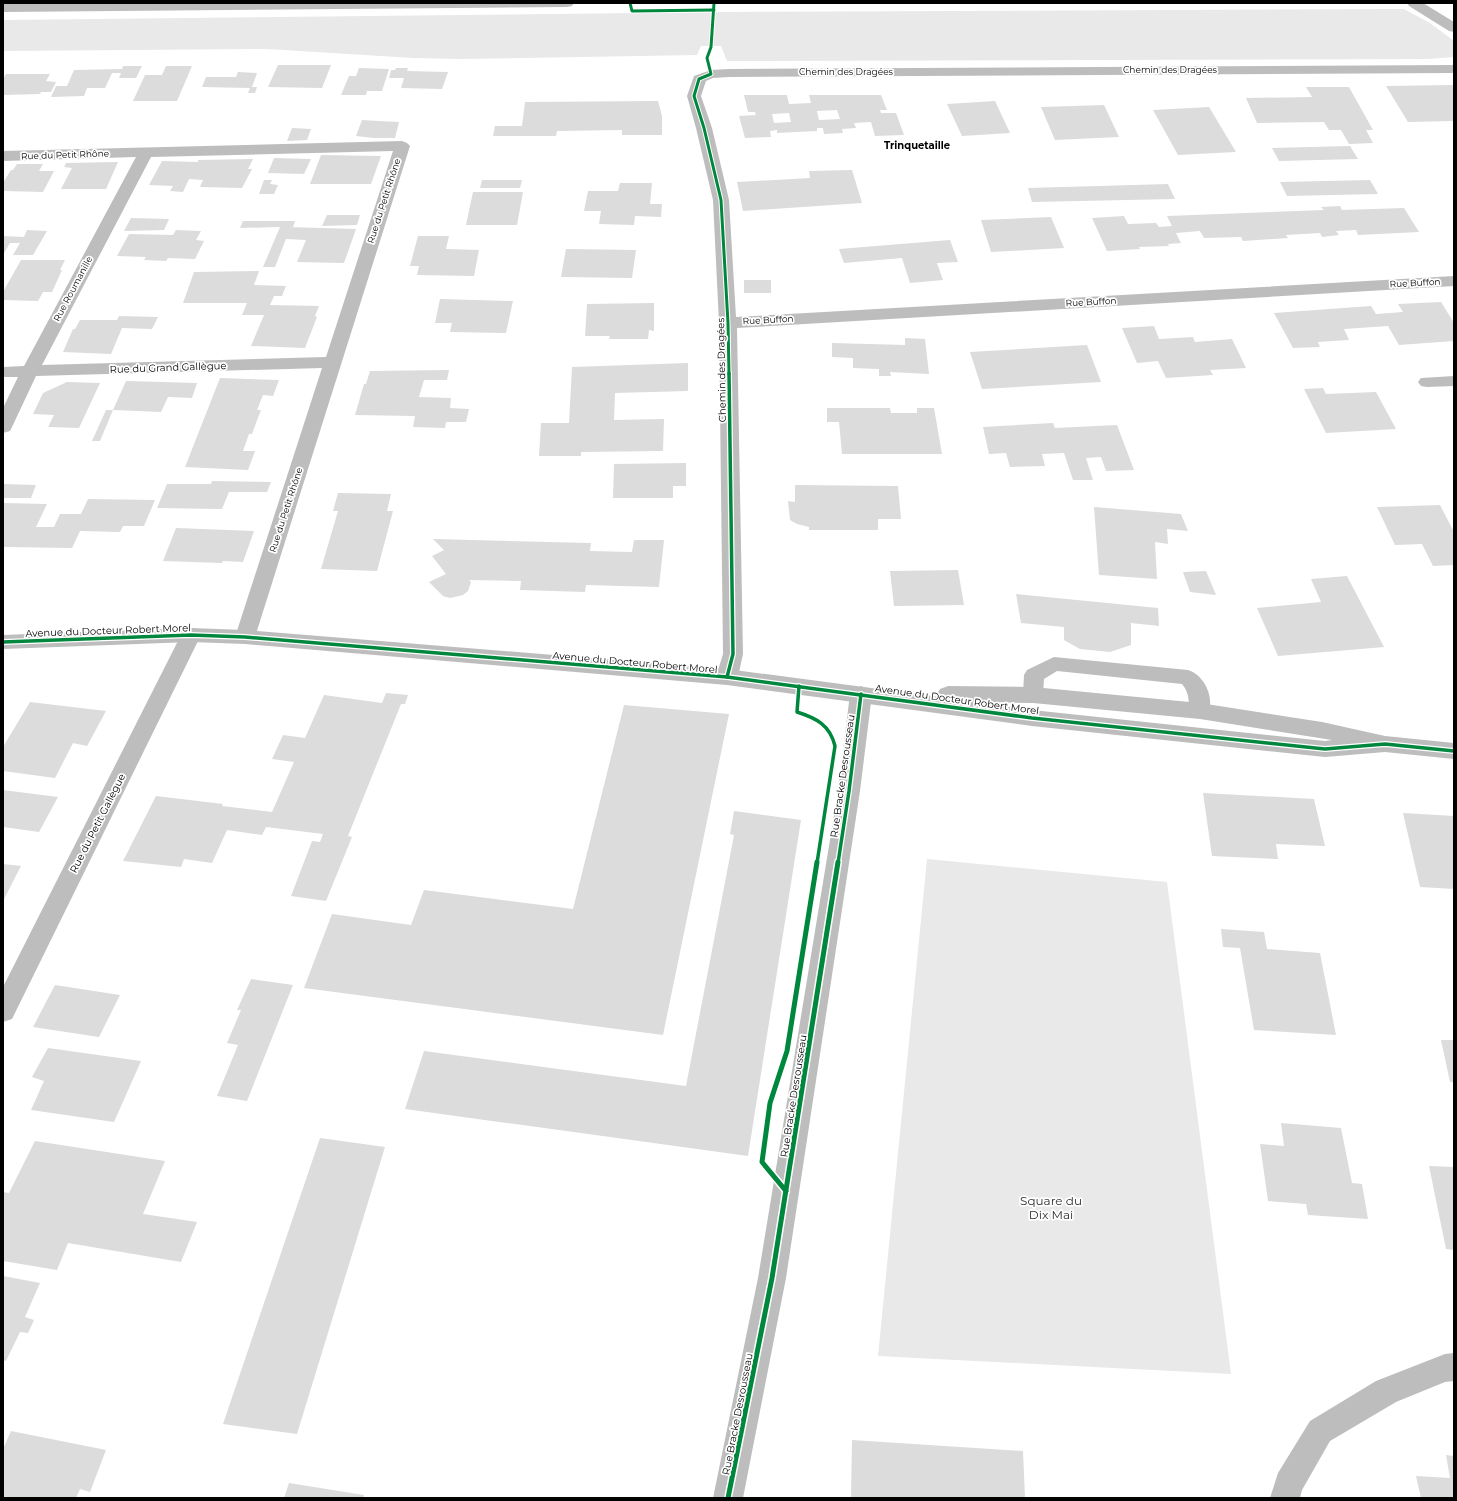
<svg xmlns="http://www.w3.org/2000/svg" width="1457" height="1501" font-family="Montserrat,sans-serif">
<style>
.green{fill:#e9e9e9}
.building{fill:#dcdcdc;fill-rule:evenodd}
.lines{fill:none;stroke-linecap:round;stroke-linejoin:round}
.service{fill:#bdbdbd;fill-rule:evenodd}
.minor{fill:#bdbdbd;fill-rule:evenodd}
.tertiary{fill:#bdbdbd;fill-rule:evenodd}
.cycleway-far2-casing{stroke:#fff;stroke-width:5}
.cycleway-far1-casing{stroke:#fff;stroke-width:6}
.cycleway-casing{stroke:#fff;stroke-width:8}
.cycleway-far2{stroke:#00873e;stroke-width:3}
.cycleway-far1{stroke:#00873e;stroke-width:3.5}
.cycleway{stroke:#00873e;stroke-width:5}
.labels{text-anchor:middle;stroke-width:3.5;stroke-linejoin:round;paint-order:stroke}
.far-street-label{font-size:9px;fill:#000;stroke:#fff}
.far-quarter-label{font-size:10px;font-weight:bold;fill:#000;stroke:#fff}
.street-label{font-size:10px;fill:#000;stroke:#fff}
.near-park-label{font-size:12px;fill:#2e2e2e;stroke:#fff}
</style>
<rect width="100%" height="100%" fill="#fff"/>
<g class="green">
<path d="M1404,9L1430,23L1454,41V57L1428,59L727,61L721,46H701L697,55L461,59L413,58L267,49L3,51V20L726,12Z"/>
<path d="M927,859L1167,882L1231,1374L878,1356Z"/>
</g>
<g class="building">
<path d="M278,65H331L322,88L268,87Z"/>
<path d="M123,66H142L136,78H119L121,73H112L105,88H87L84,96L51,97L56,86H67L74,70L122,69Z"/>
<path d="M166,66H192L177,101H133L145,75H162Z"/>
<path d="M359,68L389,69L382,91H367L366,95H341L349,76H356Z"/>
<path d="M396,68H408L407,71L448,72L442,89L401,88L404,78H389L391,70H395Z"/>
<path d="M238,72L257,73L252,87H257L255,93H248L250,88L202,87L206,77H236Z"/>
<path d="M6,74H50L46,81L56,82L51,92H41L40,94L3,95V79Z"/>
<path d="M1454,85V121L1408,122L1386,86Z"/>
<path d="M1306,87H1349L1373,130H1366L1373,143L1349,144L1341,130H1329L1324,122L1257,123L1246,98L1312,97Z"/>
<path d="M744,95H787L789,104L811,103L809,95H881L887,110H880L881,113H896L904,135L875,136L871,122L854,123L856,128L842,129L843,133L824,134L823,128H817V131L777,133V130L770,131L771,137L745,138L739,116L756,115L755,112H748ZM837,110L840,119L819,120L817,111ZM789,113L791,122L774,123L772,114Z"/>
<path d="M658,101L662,116V135H622V130L557,131L556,136H493L495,126H522L525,102Z"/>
<path d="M995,101L1010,133L962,136L947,104Z"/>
<path d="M1104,105L1119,137L1055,140L1041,107Z"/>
<path d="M1209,107L1236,152L1178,155L1153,110Z"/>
<path d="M362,120L378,121L399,122L395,138H373L356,136Z"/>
<path d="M292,128L311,129L307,140L287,141Z"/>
<path d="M1350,146L1358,159L1279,161L1272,148Z"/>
<path d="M321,155L381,156L371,184H310Z"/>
<path d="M274,158L311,159L304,174L268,173Z"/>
<path d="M253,159L248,169H252L242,188L200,187L203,180L189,179L183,192L170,191L173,186L149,185L162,161L198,162V160Z"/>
<path d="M118,162L106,189H61L72,168L64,167L66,163Z"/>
<path d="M17,164H43L39,171H54L43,192L3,191V183L11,170H13Z"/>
<path d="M852,170L862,203L743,211L737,182L810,178L809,171Z"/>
<path d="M264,180H272L270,184L278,185L274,194H259Z"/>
<path d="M482,180H522L520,188H480Z"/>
<path d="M1370,180L1378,194L1287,196L1280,182Z"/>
<path d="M620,183H652L650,204H662L661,217L635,216L634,225L599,224L601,211H584L588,191H618Z"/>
<path d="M1168,184L1175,199L1032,202L1028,188Z"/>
<path d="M473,192H523L517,225H466Z"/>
<path d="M1340,206L1342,210L1404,208L1419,232L1358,235L1356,230L1336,231L1339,235L1322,237L1320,233L1286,235L1288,238L1243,241L1241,237L1204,238L1200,231L1176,233L1181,243L1168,244L1169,246L1139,247L1140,249L1107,251L1092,218L1124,216L1128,224L1156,223L1159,227L1172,226L1167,216L1324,210L1321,207Z"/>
<path d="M327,215H360L357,225L322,226Z"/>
<path d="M1051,217L1064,248L991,252L981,220Z"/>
<path d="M131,218L169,219L164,230L124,231Z"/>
<path d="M243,221H295L293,227H287L356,229L344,263L297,262L306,240L286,239L275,267H263L280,227L240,228Z"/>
<path d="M27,230L47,231L33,255H13L20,243H10L3,255V236L24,237Z"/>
<path d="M176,230L201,231L196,240L204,241L195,259L168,258L166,261L144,260L146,257L117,256L129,234L173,235Z"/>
<path d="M418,236H449L446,249L479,250L474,276L417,275L419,266H410Z"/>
<path d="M950,240L958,262L937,263L943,280L910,283L902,258L844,263L839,249Z"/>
<path d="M566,249L636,250L632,278L561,277Z"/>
<path d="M21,260H65L60,270H62L52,292H43L38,301L3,300V292Z"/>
<path d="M259,271L254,285L286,286L282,296H274L270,305L319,306L315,316L317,317L305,348L251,346L264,315H242L247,303H183L194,272Z"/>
<rect x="744" y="280" width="27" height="13"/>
<path d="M440,299L513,301L506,333L450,332L452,323H435Z"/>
<path d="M1441,302L1454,323V341L1399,345L1388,326L1344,329L1349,340L1318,342L1320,347L1293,348L1274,313L1371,306L1376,314L1403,312L1398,304Z"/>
<path d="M654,303V331L649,330L648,339H609L610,336H585L587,304Z"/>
<path d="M119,316L158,317L152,329L122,328L111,354L63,352L73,329H75L80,320H117Z"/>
<path d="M1154,326L1159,339L1193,337L1195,342L1232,339L1246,368L1210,370L1213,375L1166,378L1158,361L1137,363L1122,328Z"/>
<path d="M905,338L925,339L929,374L890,372L891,376H879V369L853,368V358L832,357V343L905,345Z"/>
<path d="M1087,345L1101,382L982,389L970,352Z"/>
<path d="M688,363V391L615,393L614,420L664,419L663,451L581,452V456H539L541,423H569L572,367Z"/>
<path d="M449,370L447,380H424L419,397L451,398L450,408L469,409L466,422H446L445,428L413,427L415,416L355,415L364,384H366L370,371Z"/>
<path d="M220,378L279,380L273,396L263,395L257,410H261L256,423L252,434H249L243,451H255L248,470L185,467Z"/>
<path d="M126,381L197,383L192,398L168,397L161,412L113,410Z"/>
<path d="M67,382L100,383L79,428L48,427L54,415L33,414L43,393Z"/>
<path d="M1323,388L1326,394L1376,392L1396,429L1326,433L1304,389Z"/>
<path d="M827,408H890L891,413H917V408H934L942,454H842L839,422H827Z"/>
<path d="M106,410H113L100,441H92Z"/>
<path d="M1053,423L1055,428L1117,425L1134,470L1106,471L1101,457L1086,458L1093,480H1073L1064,453L1042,454L1045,466L1010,467L1006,453L989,454L983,427Z"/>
<path d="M686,463V486H673V498H613L614,464Z"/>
<path d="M212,481L271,482L267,492H229L222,509L157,508L167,484H211Z"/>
<path d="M3,484L36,485L31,498H3Z"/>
<path d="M795,485L898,486L901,519H878V530H809V527L797,524L790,520L788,501L795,502Z"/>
<path d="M338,493L391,494L387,511H393L377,571L321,569L338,511H333Z"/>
<path d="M88,499L155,500L144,526H123L120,532L80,531L72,548L3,547V503L47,504L36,527H54L60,514H81Z"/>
<path d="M1440,505L1454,532V565L1433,566L1422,544L1395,545L1377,507Z"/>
<path d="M1094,507L1181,514L1188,531L1167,529L1168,544L1155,542L1157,579L1099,575Z"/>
<path d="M176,528L254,531L243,562L223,561L222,563L163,561Z"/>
<path d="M433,539L591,543L590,551L632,552L634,540H664L659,587L586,585L585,592L520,590L521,581L469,580L471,582L468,591L463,595L450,598L443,596L429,582L446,574L432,556L444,550Z"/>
<path d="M958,570L964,605L894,606L890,571Z"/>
<path d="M1206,571L1216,595L1190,592L1183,572Z"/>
<path d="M1347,576L1384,647L1278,656L1257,608L1321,602L1311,579Z"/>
<path d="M1016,594L1158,608L1159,626L1131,623V645L1110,652L1080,649L1064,640V627L1021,623Z"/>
<path d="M386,693L408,695L405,704H401L348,836L352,837L326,901L291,896L312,841L320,842L323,834L266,827L262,835L227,830L212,863L184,859L181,867L123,861L156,796L223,804L222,806L272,812L294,762L272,759L283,735L305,738L324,695L382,703Z"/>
<path d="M30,702L106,711L87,746L73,743L55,778L3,771V747Z"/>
<path d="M624,705L729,714L663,1035L304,988L332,914L411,925L424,890L573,909Z"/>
<path d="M3,790L58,797L39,832L3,827Z"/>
<path d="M1203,793L1314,799L1325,846L1276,844L1278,859L1212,856Z"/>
<path d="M734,811L801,820L748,1156L405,1109L424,1051L686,1086L734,835L730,834Z"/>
<path d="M1403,813L1454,816V889L1420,887Z"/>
<path d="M3,864L21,866L3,901Z"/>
<path d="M1221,929L1264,932L1267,949L1320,953L1336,1035L1254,1030L1240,948L1223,947Z"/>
<path d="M251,979L293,985L247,1101L217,1096L238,1045L227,1043L241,1010H237Z"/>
<path d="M55,985L120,995L99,1037L33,1027Z"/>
<path d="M1441,1040H1454V1082H1450Z"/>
<path d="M48,1048L141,1061L114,1122L31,1110L44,1081L32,1077Z"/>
<path d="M1281,1123L1341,1128L1352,1183L1362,1184L1368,1219L1308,1215L1306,1204L1268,1201L1260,1144L1284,1146Z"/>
<path d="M320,1138L385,1147L297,1434L223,1424Z"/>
<path d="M35,1141L165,1161L143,1214L197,1222L181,1262L68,1243L57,1270L3,1261V1192L9,1193Z"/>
<path d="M1429,1166L1454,1167V1250L1446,1249Z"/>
<path d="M3,1276L40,1283L25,1317L34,1320L28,1333L20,1332L6,1361L3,1360Z"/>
<path d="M11,1431L106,1450L90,1492L80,1489L76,1498H3V1449Z"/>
<path d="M852,1440L1023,1451L1025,1498H851Z"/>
<path d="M1446,1455L1454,1456V1498H1421L1416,1476L1450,1478Z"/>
<path d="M289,1483L364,1495L363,1498H284Z"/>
</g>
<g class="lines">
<path class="service" d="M1054,657L1188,670C1205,675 1216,700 1207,716L1200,718L1193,716C1186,704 1192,696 1182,684L1057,671L1044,679L1043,695L1040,700L1033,702L1026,700L1023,695L1024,675L1027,670Z"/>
<g class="minor">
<path d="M104,3H574L572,6L567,7L3,12V4Z"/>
<path d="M1454,65V73L729,77L713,78L706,81L701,96L712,128L729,200L736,317L1454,276V286L737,328L743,654L738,677L734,682L727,685L720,682L716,677L723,654L719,323L713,200L696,128L687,96L694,76L711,70L729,69Z"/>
<path d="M402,141L407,143L410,146L255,637L252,642L245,644L238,642L235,637L322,368L36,376L12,427L10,431L3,433V408L18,377H3V367L24,366L136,157L3,161V151ZM393,151L326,357L42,365L151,157Z"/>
<path d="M1454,376V386L1427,387L1421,386L1418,382L1421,378Z"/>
<path d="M191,628L198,630L201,635L12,1019L3,1022V987L181,635L184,630Z"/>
<path d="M861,686L869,689L872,694L860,791L786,1278L743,1498H713L758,1278L838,791L850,694L853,689Z"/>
<path d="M1454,1353V1381L1445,1382L1396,1402L1330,1441L1302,1490L1300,1498H1270L1278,1473L1310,1421L1376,1381L1445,1354Z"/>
</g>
<g class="tertiary">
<path d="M1407,3H1423L1454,22V32L1449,31L1409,6Z"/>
<path d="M191,628L245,630L727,669L939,697L937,694L940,689L948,686L1033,687L1200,703L1322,722L1385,736L1454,743V759L1385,752L1325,757L1032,726L727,685L245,644L191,642L3,649V635ZM973,702L1033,703L1200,719L1332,740L1325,741L1032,710Z"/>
</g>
<defs>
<g id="cycleway-far2">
<path d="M630,3L632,11L714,10"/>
<path d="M714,3L711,47L707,58L711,74L699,79L694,96L704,128L721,200L728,323L729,374"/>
</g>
<g id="cycleway-far1">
<path d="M3,642L191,635L245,637L727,677L1032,718L1325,749L1385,744L1454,751"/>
<path d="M727,677L733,654L729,373"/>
<path d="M799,686L797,712C816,718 830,725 835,746L817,863"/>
<path d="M838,863L849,791L861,694"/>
</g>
<g id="cycleway">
<path d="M786,1191L762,1162L770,1103L787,1051L817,862"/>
<path d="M728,1498L772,1278L838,862"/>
</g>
</defs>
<use href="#cycleway-far2" class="cycleway-far2-casing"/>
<use href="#cycleway-far1" class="cycleway-far1-casing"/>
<use href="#cycleway" class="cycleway-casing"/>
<use href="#cycleway-far2" class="cycleway-far2"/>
<use href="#cycleway-far1" class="cycleway-far1"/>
<use href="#cycleway" class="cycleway"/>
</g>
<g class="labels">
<g class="far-street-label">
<text x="1170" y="73">Chemin des Dragées</text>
<text x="846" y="75">Chemin des Dragées</text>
<text transform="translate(65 155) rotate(-2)" y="3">Rue du Petit Rhône</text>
<text transform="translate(384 201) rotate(-72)" y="3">Rue du Petit Rhône</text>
<text transform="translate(1415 283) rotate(-3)" y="3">Rue Buffon</text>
<text transform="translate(73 289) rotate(-62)" y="3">Rue Roumanille</text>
<text transform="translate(1091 302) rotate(-3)" y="3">Rue Buffon</text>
<text transform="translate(768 320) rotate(-3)" y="3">Rue Buffon</text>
<text transform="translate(286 510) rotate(-72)" y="3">Rue du Petit Rhône</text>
</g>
<g class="far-quarter-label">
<text x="917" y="149">Trinquetaille</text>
</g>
<g class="street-label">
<text transform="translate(168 367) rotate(-2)" y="4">Rue du Grand Gallègue</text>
<text transform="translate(721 370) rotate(-91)" y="4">Chemin des Dragées</text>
<text transform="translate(108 630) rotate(-2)" y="4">Avenue du Docteur Robert Morel</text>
<text transform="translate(635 662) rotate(5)" y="4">Avenue du Docteur Robert Morel</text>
<text transform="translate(957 699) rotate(8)" y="4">Avenue du Docteur Robert Morel</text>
<text transform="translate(842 776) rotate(-82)" y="4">Rue Bracke Desrousseau</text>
<text transform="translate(97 823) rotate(-63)" y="4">Rue du Petit Gallègue</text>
<text transform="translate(793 1096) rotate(-81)" y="4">Rue Bracke Desrousseau</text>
<text transform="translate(737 1414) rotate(-79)" y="4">Rue Bracke Desrousseau</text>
</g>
<g class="near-park-label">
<text x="1051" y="1205">Square du<tspan x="1051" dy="14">Dix Mai</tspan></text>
</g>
</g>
<rect width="1457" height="1501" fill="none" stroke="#000000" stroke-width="8"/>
</svg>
